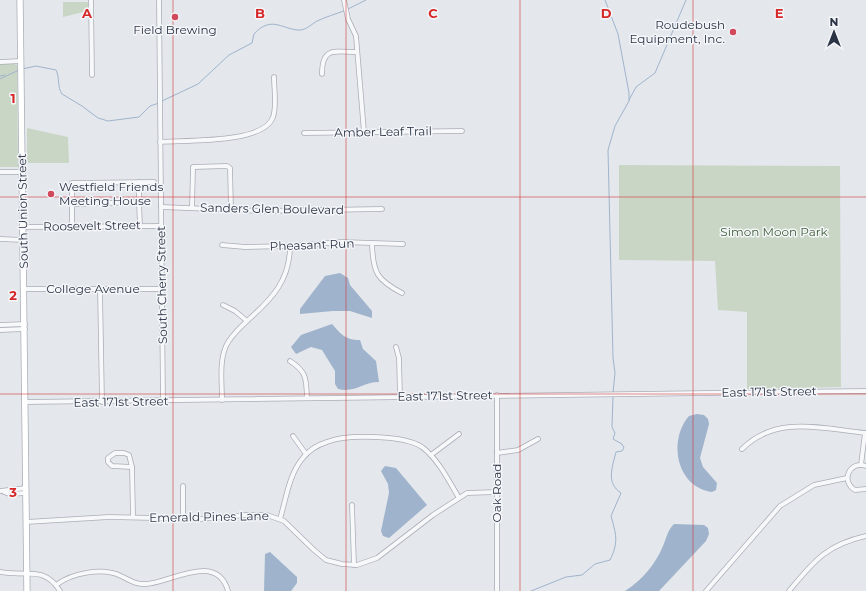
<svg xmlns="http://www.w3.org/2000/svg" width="866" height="591" font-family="Montserrat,sans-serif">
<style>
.green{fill:#c9d6c5}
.water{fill:#9fb4cc}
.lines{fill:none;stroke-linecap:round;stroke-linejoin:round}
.stream{stroke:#9fb4cc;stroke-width:1}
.street-casing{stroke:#a9aeb7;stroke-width:5.5}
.secondary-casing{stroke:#a9aeb7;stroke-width:7}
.street{stroke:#f7f8fa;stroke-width:4}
.secondary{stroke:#fff;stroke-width:5.5}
.grid{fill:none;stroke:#d62828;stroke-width:1;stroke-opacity:0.55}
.poi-dot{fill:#d1495b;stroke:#f4f6f9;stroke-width:1.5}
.labels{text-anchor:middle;stroke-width:3;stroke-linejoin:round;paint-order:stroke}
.poi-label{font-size:12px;fill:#2b3445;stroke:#f4f6f9;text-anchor:end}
.street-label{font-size:12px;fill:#2b3445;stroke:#f4f6f9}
.park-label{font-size:12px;fill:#3f6138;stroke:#f4f6f9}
.grid-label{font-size:13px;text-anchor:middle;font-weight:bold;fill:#d62828;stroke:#f4f6f9;stroke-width:3;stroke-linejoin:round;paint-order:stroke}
</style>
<rect width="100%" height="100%" fill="#e4e7ec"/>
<g class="green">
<path d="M63,2H88V15L83,12L63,17Z"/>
<path d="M0,64H14L17,65L18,167H0Z"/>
<path d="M27,128L68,137L69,163H27Z"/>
<path d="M619,165L840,166L841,387L747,389V312L718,310L715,261L619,260Z"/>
</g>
<g class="water">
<path d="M340,273L348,278L350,285L372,311V318L350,311H333L300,314V309L325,276Z"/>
<path d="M332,324C341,334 345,340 360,340L363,349L376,361L379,382C362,382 356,393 338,389L335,384V371L322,350L311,347L296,354L291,347L301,335Z"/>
<path d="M697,414L704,415L708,419L709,424L700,458L703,467L717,483L716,490L712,492C676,487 668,440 689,416Z"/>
<path d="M385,466L396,468L427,505L389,538L383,536L381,531L389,493L388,484L381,471Z"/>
<path d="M674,524L704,525L708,528L709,534L706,541L659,591H625C642,580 655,565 663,546C667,537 667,531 674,524Z"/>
<path d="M270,552L297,577V583L291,591H264L265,554Z"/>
</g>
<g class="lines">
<g class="stream">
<path d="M605,0L618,34L629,93V101L615,126L608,150L613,358L615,373L613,393"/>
<path d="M348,9L366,0"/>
<path d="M22,69L36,66L56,70C60,78 57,87 62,94L82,106L98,118L108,121L139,117L150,106L159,103"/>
<path d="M0,76L5,75"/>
<path d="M0,79L19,70"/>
<path d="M629,100L636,87L655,73L686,0"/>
<path d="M162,101L198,84L229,55L252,43L254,34C272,14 284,31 301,30C307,29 312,24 317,21C326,17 335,14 344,11"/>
<path d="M531,591L566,577L582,575L595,564L610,560C619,542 616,534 611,516L621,493C606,483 612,468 616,452L622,451L624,448L622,444L613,439L615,433L612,427L613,396"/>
</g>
<defs>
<g id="street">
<path d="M91,0L92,75"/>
<path d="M159,0L163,401"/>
<path d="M344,0L348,19L356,36L364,132"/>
<path d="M0,62L21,61"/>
<path d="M322,74C322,46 335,52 357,52"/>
<path d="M304,133L462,131"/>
<path d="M160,142C185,140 264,144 273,117C277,106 274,89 274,77"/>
<path d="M0,172H23"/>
<path d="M139,182V202"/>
<path d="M72,204L139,202L140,226"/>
<path d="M161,207L261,211L382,209"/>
<path d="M192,208L193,167L227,166L230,168L231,210"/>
<path d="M23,227L161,226"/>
<path d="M72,227V183L154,182"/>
<path d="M0,239L24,240"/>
<path d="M372,244C373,273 377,280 402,293"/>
<path d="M222,245L245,247L290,246L342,242L403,244"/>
<path d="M24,289H162"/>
<path d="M100,289L102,402"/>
<path d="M223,305L235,311L247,321"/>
<path d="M0,325L25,324"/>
<path d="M0,330L25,329"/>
<path d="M396,347L399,358L400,397"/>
<path d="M290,361C307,372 306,379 307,397"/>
<path d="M497,395V591"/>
<path d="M222,400C222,383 219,362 226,346C231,335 240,328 248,320C272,299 290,280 290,246"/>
<path d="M25,402L866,391"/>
<path d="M293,436L306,454"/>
<path d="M742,449C777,414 823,429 866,433"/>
<path d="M115,453H124L129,455L132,467L112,466L108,462V458Z"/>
<path d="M497,453L518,450L538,439"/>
<path d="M431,455L459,434"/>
<path d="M861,465L865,433"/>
<path d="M866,466C850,460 840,481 855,490L866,489"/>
<path d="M132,467L133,517"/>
<path d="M183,486V519"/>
<path d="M0,491L26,488"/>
<path d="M4,492L9,494L26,493"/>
<path d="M352,505L354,565"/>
<path d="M280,519C286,499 289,475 302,459C308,451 317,445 327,442C347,434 404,435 422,447C438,459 449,481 459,498"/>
<path d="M26,522L109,517L201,519L246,515H267L284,521L314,550L326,560L342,564L357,565L377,558L433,515L467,493L497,492"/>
<path d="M0,572C25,577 44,565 60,591"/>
<path d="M56,585C72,573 102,567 121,576C130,580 136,585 146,584C170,583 217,551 228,591"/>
<path d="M706,591L780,506L814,485L847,478"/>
<path d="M789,591C814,561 826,545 866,536"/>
</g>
<path id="secondary" d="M20,0L27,591"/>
</defs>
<use href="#street" class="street-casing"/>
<use href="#secondary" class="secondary-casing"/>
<use href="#street" class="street"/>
<use href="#secondary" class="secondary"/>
</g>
<path class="grid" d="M173,0V591M346,0V591M520,0V591M693,0V591M0,197H866M0,394H866"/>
<g class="poi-dot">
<circle cx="175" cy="17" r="4"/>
<circle cx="733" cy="32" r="4"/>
<circle cx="51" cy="194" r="4"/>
</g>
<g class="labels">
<g class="poi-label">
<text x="725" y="29">Roudebush<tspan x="725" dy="14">Equipment, Inc.</tspan></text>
<text x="175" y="34" text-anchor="middle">Field Brewing</text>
<text x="59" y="191" text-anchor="start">Westfield Friends<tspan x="59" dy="14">Meeting House</tspan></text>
</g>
<g class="street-label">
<text transform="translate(383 132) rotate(-1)" y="4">Amber Leaf Trail</text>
<text transform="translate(272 209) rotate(1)" y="4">Sanders Glen Boulevard</text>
<text transform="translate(23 211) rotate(-91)" y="4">South Union Street</text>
<text transform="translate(92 226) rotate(-1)" y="4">Roosevelt Street</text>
<text transform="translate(312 245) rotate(-2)" y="4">Pheasant Run</text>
<text transform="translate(162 285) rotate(-91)" y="4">South Cherry Street</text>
<text x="93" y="293">College Avenue</text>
<text transform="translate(769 392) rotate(-1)" y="4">East 171st Street</text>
<text transform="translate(445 396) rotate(-1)" y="4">East 171st Street</text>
<text transform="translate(121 402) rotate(-1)" y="4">East 171st Street</text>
<text transform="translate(497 493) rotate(-90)" y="4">Oak Road</text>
<text transform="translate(209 517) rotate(-1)" y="4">Emerald Pines Lane</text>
</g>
<g class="park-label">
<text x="774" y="236">Simon Moon Park</text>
</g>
</g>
<g class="grid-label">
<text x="87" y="18">A</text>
<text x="260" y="18">B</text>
<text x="433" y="18">C</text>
<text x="606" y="18">D</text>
<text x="779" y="18">E</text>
<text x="13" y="103">1</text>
<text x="13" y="300">2</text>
<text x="13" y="497">3</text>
</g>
<g transform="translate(834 32)" stroke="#f4f6f9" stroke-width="3" paint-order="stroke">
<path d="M0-3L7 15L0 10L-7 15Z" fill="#2b3445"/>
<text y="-6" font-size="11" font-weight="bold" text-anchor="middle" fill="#2b3445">N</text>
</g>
</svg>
